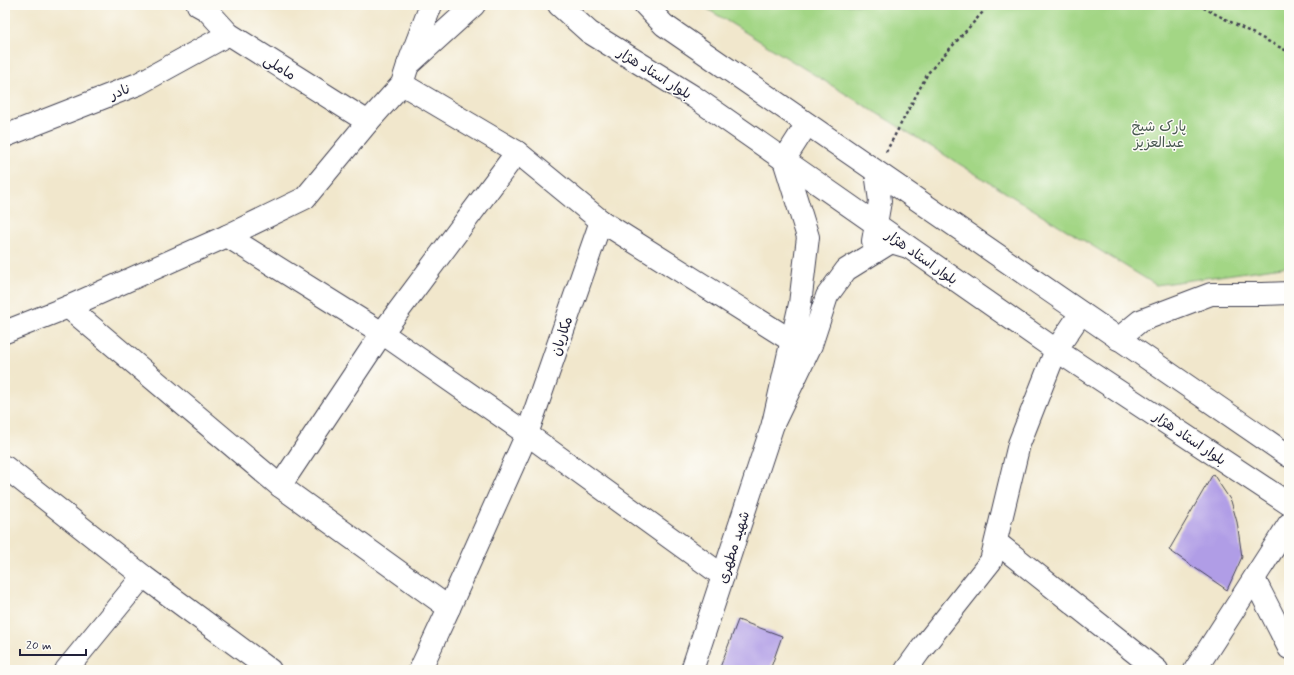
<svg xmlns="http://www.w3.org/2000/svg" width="1294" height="675" font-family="Mynerve,'Playpen Sans Arabic',sans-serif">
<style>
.green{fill:#a3d685;stroke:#627c60}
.building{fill:#b09de6}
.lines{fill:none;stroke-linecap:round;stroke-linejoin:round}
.minor-casing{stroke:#414051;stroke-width:24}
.major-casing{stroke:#414051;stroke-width:24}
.path{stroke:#414051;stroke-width:2.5;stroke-dasharray:3 3;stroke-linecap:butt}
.minor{stroke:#fff;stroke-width:22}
.major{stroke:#fff;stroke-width:22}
.labels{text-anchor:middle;stroke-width:3;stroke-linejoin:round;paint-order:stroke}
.street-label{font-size:14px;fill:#22223b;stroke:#fdfcf7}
.park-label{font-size:14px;fill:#495851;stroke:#fdfcf7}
</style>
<rect width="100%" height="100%" fill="#fdfcf7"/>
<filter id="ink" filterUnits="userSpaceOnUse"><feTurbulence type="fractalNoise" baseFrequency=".025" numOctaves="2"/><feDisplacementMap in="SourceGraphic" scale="8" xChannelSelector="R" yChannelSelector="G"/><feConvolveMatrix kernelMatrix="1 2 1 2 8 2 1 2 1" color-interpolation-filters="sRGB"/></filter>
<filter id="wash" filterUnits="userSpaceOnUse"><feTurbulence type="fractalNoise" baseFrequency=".012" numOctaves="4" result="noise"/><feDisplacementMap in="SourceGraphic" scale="16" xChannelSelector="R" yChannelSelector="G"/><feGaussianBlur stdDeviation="0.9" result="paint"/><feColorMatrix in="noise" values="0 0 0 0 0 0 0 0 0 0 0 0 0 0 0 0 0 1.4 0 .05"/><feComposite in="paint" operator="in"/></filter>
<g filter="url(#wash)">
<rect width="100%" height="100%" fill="#f1e7cc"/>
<path class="green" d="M701,5H1289V266L1156,285Z"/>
<g id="blocks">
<g class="building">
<path d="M1213,474L1231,501L1237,522L1242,557L1227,590L1169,550Z"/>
<path d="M738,620L782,636L770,670H719Z"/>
</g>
</g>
</g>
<g filter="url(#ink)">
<use href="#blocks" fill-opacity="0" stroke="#414051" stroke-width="1"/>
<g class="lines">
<defs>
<g id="minor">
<path d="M198,5L207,10L229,34L368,122"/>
<path d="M431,5L408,65L474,5"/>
<path d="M402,84L517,152L601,221L527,434L449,608L420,670"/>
<path d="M5,136L138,84L229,34"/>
<path d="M784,160L808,237L800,304L773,424L811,345L827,296L846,270L891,242L908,247"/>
<path d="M601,221L792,341"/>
<path d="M227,236L382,333L527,434L723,576"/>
<path d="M873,241L880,201L876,172"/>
<path d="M68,307L280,486L449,608"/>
<path d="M5,332L68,307L227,236L305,198L368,122L402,84L408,65"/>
<path d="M1118,339L1140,321L1211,294H1262L1289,293"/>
<path d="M5,467L143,576L270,670"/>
<path d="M280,486L382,333L517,152"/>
<path d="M996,542L1157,670"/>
<path d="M1254,579L1289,648"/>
<path d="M66,670L143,576"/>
<path d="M692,670L773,424"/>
<path d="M906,670L919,652L991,561L1019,444L1056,350"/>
<path d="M1195,670L1289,524"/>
</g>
<g id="major">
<path d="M559,5L589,32L694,97L1056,350L1289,504"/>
<path d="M645,5L664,25L1289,456"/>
<path d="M784,160L807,124"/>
<path d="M1056,350L1081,313"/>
</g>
</defs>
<use href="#minor" class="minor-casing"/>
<use href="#major" class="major-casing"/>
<g class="path">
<path d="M1198,5L1289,52"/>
<path d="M886,152L928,73L982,13L987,5"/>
</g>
<use href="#minor" class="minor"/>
<use href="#major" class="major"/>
</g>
</g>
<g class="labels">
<g class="street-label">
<text transform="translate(280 67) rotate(32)" y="5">ماملی</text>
<text transform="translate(655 73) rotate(32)" y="5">بلوار استاد هژار</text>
<text transform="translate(120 91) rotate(-21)" y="5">نادر</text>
<text transform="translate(922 257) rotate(35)" y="5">بلوار استاد هژار</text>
<text transform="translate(561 336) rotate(-71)" y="5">مکاریان</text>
<text transform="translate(1190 438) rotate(34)" y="5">بلوار استاد هژار</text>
<text transform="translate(733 547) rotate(-72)" y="5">شهید مطهری</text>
</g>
<g class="park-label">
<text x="1159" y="131">پارک شیخ<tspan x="1159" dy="16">عبدالعزیز</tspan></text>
</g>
</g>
<rect width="1294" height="675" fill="none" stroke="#fdfcf7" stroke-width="20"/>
<path d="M20 649v6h66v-6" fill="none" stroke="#22223b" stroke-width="2"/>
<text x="26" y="649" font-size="12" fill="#22223b" stroke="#fdfcf7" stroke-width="3" paint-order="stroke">20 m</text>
</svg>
